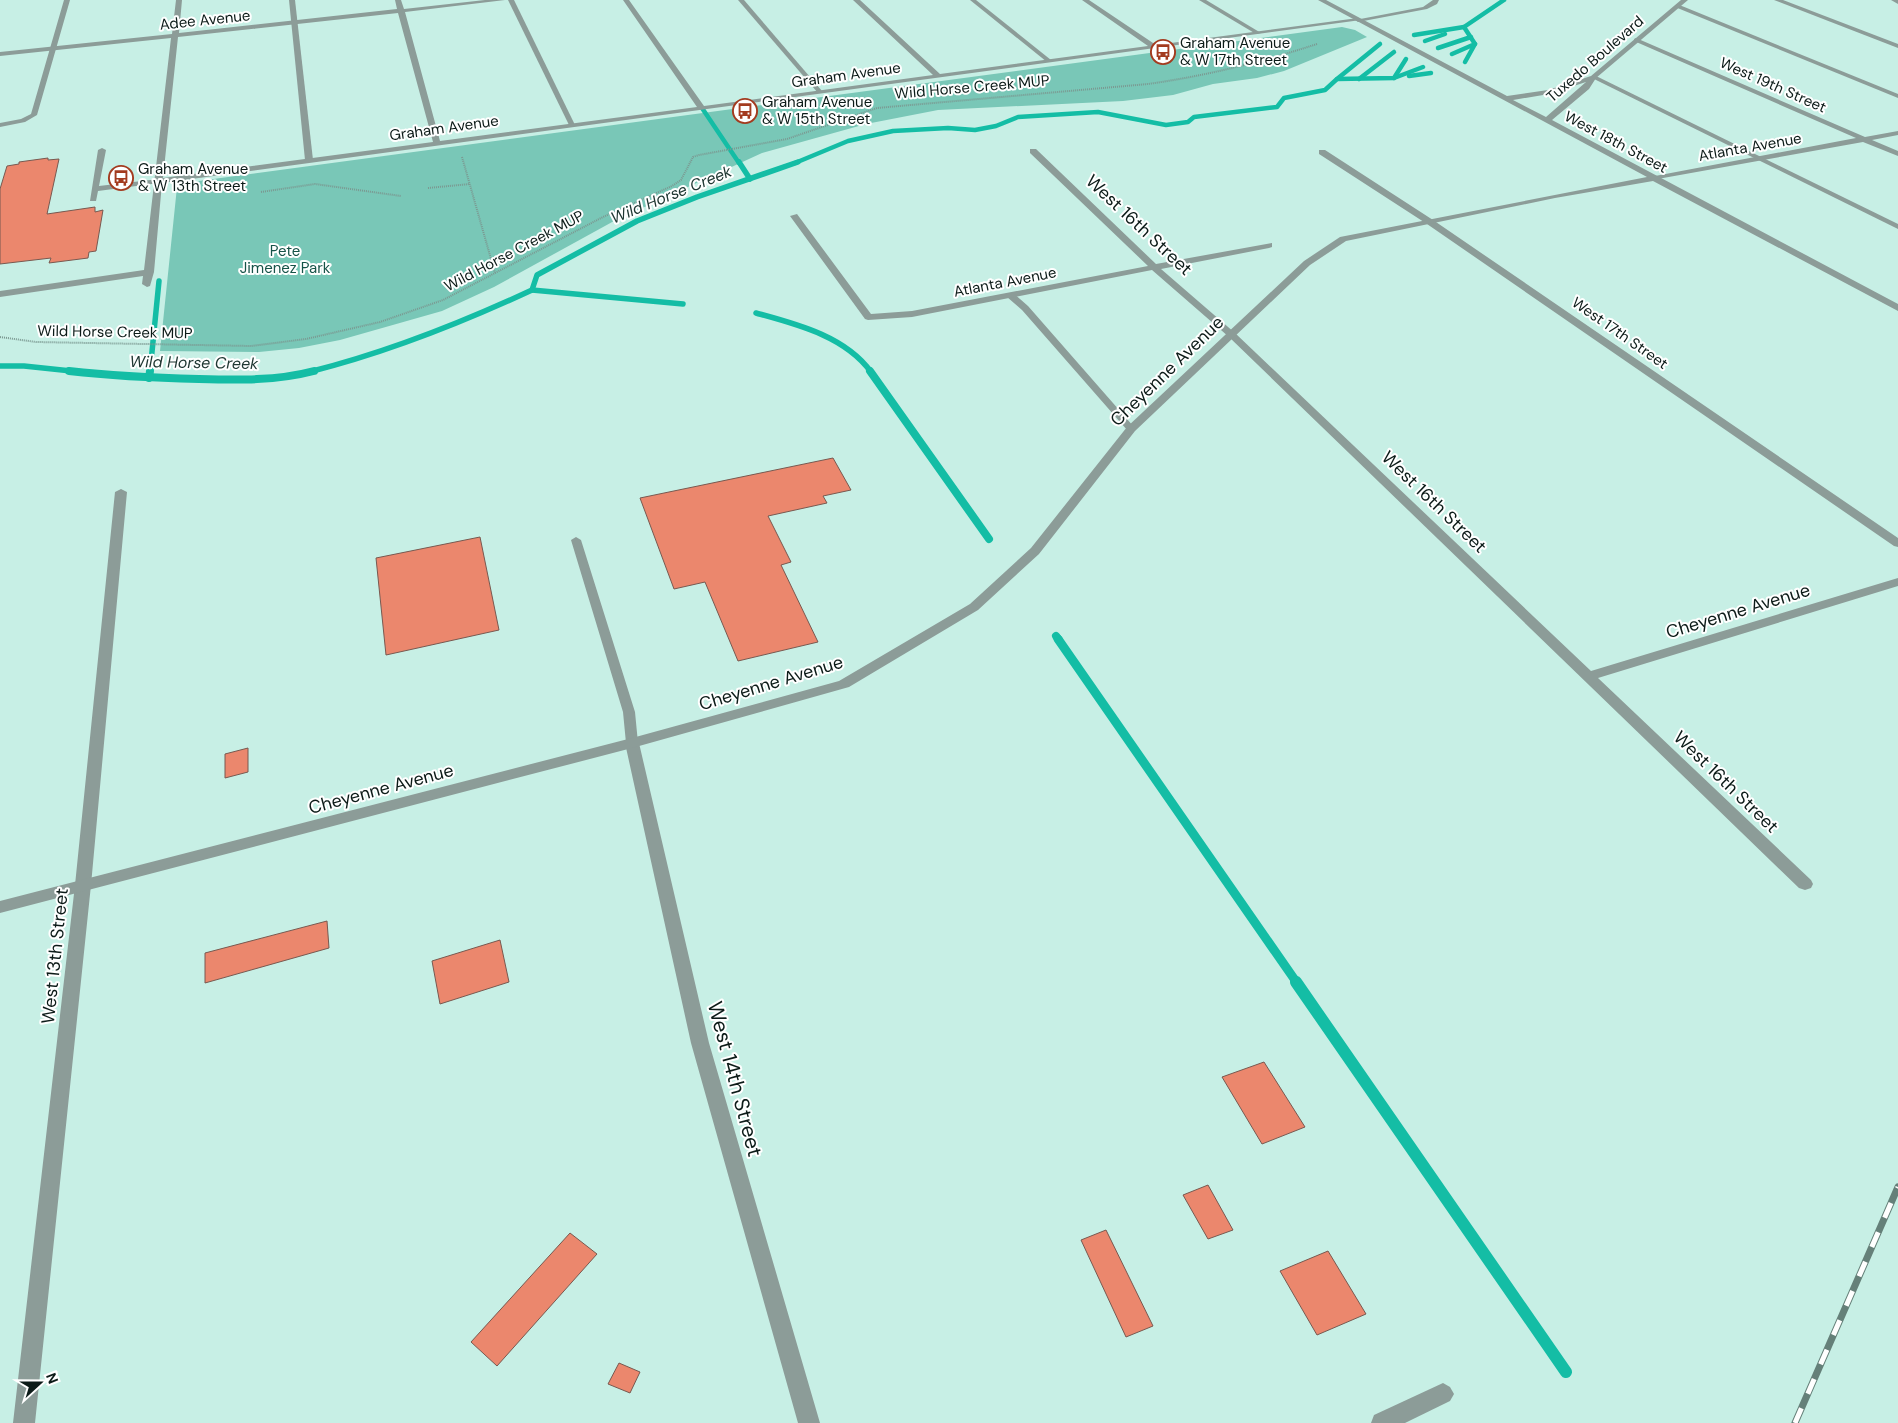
<svg xmlns="http://www.w3.org/2000/svg" width="1898" height="1423" font-family="'DM Sans',sans-serif">
<style>
.green{fill:#79c7b7}
.lines{fill:none;stroke-linecap:round;stroke-linejoin:round}
.stream-far4{stroke:#14bda5;stroke-width:4.5}
.stream-far3{stroke:#14bda5;stroke-width:5.5}
.stream-far2{stroke:#14bda5;stroke-width:8}
.stream-far1{stroke:#14bda5;stroke-width:9}
.stream{stroke:#14bda5;stroke-width:12}
.building{fill:#eb876d;stroke:#785950}
.path{stroke:#7b9891;stroke-width:2;stroke-dasharray:1 1;stroke-linecap:butt}
.service{fill:#8c9c98;fill-rule:evenodd}
.minor{fill:#8c9c98;fill-rule:evenodd}
.tertiary{fill:#8c9c98;fill-rule:evenodd}
.rail-casing{stroke:#658079;stroke-width:7}
.rail{stroke:#fff;stroke-width:5;stroke-dasharray:16;stroke-linecap:butt}
.labels{text-anchor:middle;stroke-width:4;stroke-linejoin:round;paint-order:stroke}
.far-street-label{font-size:15px;fill:#0c1b18;stroke:#fff}
.far-poi-label{font-size:15px;fill:#0c1b18;stroke:#fff;text-anchor:start}
.far-park-label{font-size:15px;fill:#165348;stroke:#fff}
.far-water-label{font-size:16px;font-style:italic;fill:#203833;stroke:#fff}
.street-label{font-size:18px;fill:#0c1b18;stroke:#fff}
.near-street-label{font-size:21px;fill:#0c1b18;stroke:#fff}
</style>
<rect width="100%" height="100%" fill="#c7efe5"/>
<path class="green" d="M1342,27L1355,30L1367,37L1284,71L1257,78L1213,84L1173,95L1123,101L938,110L866,124L762,153L614,221L494,287L442,311L340,340L299,348L259,352L160,351L177,187L191,182Z"/>
<g class="lines">
<g class="stream-far4">
<path d="M1414,35L1464,27"/>
<path d="M1425,41L1445,34"/>
<path d="M1438,48L1471,37"/>
<path d="M1452,54L1475,44L1464,27L1504,0"/>
<path d="M1465,62L1475,44"/>
<path d="M1409,76L1431,73"/>
<path d="M1394,78L1406,59"/>
<path d="M1337,79L1380,44"/>
<path d="M1359,79L1394,52"/>
<path d="M702,108L739,163"/>
<path d="M795,163L848,141L893,131L948,128L975,130L996,126L1018,117L1098,112L1166,125L1188,122L1194,117L1277,107L1284,98L1325,90L1337,79L1394,78L1423,67"/>
</g>
<g class="stream-far3">
<path d="M739,162L750,179"/>
<path d="M532,290L683,304"/>
<path d="M756,313C796,324 845,336 871,372"/>
<path d="M0,366H24L81,372"/>
<path d="M150,372L159,281"/>
<path d="M309,372C385,353 461,323 532,290L537,275L637,221L697,197L798,162"/>
</g>
<g class="stream-far2">
<path d="M69,371C113,376 156,378 199,379C238,380 276,381 314,371"/>
<path d="M870,371L989,539"/>
<path d="M149,378L150,371"/>
<path d="M1056,636L1059,640"/>
</g>
<path class="stream-far1" d="M1058,639L1297,983"/>
<path class="stream" d="M1296,982L1566,1372"/>
</g>
<g class="building">
<path d="M48,158V160L59,159L47,214L95,207V212L103,210L96,251L89,252L88,258L49,263L51,258L0,264V189L7,166L19,164V162Z"/>
<path d="M833,458L851,490L823,496L827,503L768,516L791,562L781,565L818,642L738,661L705,582L674,589L640,498Z"/>
<path d="M480,537L499,630L386,655L376,558Z"/>
<path d="M248,748V772L225,778V754Z"/>
<path d="M327,921L329,948L205,983V953Z"/>
<path d="M500,940L509,982L440,1004L432,961Z"/>
<path d="M1264,1062L1305,1127L1262,1144L1222,1077Z"/>
<path d="M1208,1185L1233,1230L1208,1239L1183,1195Z"/>
<path d="M1106,1230L1153,1326L1126,1337L1081,1240Z"/>
<path d="M570,1233L597,1254L497,1366L471,1342Z"/>
<path d="M1328,1251L1366,1314L1317,1335L1280,1271Z"/>
<path d="M619,1363L640,1372L630,1393L608,1384Z"/>
</g>
<g class="lines">
<g class="path">
<path d="M462,157L495,273"/>
<path d="M428,188L470,184"/>
<path d="M261,192L315,184L401,196"/>
<path d="M0,337L36,342L251,346L306,339L380,322L443,300L603,217L672,186L681,180L693,157L699,155L787,139L877,108L1148,84C1205,76 1262,62 1317,44"/>
</g>
<g class="service">
<path d="M64,0H70L37,115L25,122L0,127V123L21,119L31,114Z"/>
<path d="M289,0H295L313,160L309,162L305,160Z"/>
<path d="M508,0H514L575,125L574,126L569,125Z"/>
<path d="M738,0H744L822,91V93H818Z"/>
<path d="M970,0H976L1051,60V62H1047Z"/>
<path d="M1199,0H1206L1261,33L1256,34Z"/>
<path d="M1433,0H1439L1437,4L1427,9L1358,22L1355,20L1423,7Z"/>
<path d="M1891,0H1898V4Z"/>
<path d="M1677,4L1898,94V98L1675,7Z"/>
<path d="M1594,75L1898,224V229L1592,78L1591,77Z"/>
<path d="M102,148L106,150L99,186L159,179L163,181L159,183L98,191L96,201H90L98,150Z"/>
<path d="M1007,293H1013L1028,306L1134,427V431H1128L1022,310L1007,297Z"/>
<path d="M576,537L581,540L635,712L638,743L637,746H627L626,743L623,712L571,540Z"/>
</g>
<g class="minor">
<path d="M176,0H182L179,33L397,9L395,0H401L404,9L485,0H505L405,12L440,141L697,107L623,0H629L704,106L933,75L853,0H860L940,74L1148,46L1082,0H1089L1156,45L1358,18L1361,20L162,183L154,272L150,286L147,287L142,284L143,276L0,297V291L144,270L171,38L0,56V52L172,34ZM398,13L433,142L163,178L178,37Z"/>
<path d="M1774,0H1783L1898,44V48Z"/>
<path d="M1636,38L1865,137L1898,131V135L1872,140L1898,151V156L1863,142L1652,180L1651,178L1655,176L1856,138L1634,41V39Z"/>
<path d="M1030,149H1036L1156,264L1272,243V247L1269,248L1161,269L1235,333L1591,671L1898,578V586L1598,678L1811,880L1813,884L1811,888L1805,890L1799,888L1229,337L1152,270L912,317L868,320L865,319L790,216L797,214L871,314L912,311L1148,266L1030,153Z"/>
<path d="M1319,150H1325L1433,220L1898,538V547L1894,546L1427,224L1319,154Z"/>
<path d="M121,489L127,492L91,885L35,1423H13L75,885L115,492Z"/>
<path d="M632,738L637,739L639,743L709,1043L820,1423H798L691,1043L625,743L627,739Z"/>
<path d="M1443,1383L1450,1387L1454,1394L1450,1401L1405,1423H1371L1374,1415Z"/>
</g>
<path class="tertiary" d="M1318,0H1326L1507,96L1548,90L1591,76L1681,0H1688L1596,78L1589,89L1552,120L1898,304V311L1653,181L1555,198L1346,241L1310,265L1135,431L1039,554L978,610L849,687L632,748L0,913V901L632,738L839,681L970,604L1031,548L1127,427L1304,261L1340,237L1647,177ZM1586,82L1546,117L1513,100L1549,94Z"/>
<defs>
<path id="rail" d="M1795,1423L1898,1187"/>
</defs>
<use href="#rail" class="rail-casing"/>
<use href="#rail" class="rail"/>
</g>
<defs>
<symbol id="bus-ring" viewBox="-11 -11 22 22"><circle r="9.5" fill="#fff" stroke="#a33b1f" stroke-width="1.5"/><path d="M-5-6H5V4H4V6H2V4H-2V6H-4V4H-5ZM-3.5-4V0h7V-4ZM-3.5 1.2v1.5H-2V1.2ZM2 1.2v1.5H3.5V1.2Z" fill="#a33b1f"/></symbol>
</defs>
<g fill-rule="evenodd">
<use href="#bus-ring" x="1149" y="38" width="28" height="28"/>
<use href="#bus-ring" x="731" y="97" width="28" height="28"/>
<use href="#bus-ring" x="107" y="164" width="28" height="28"/>
</g>
<g class="labels">
<g class="far-street-label">
<text transform="translate(205 20) rotate(-6)" y="5">Adee Avenue</text>
<text transform="translate(1595 59) rotate(-41)" y="5">Tuxedo Boulevard</text>
<text transform="translate(846 75) rotate(-8)" y="5">Graham Avenue</text>
<text transform="translate(1773 85) rotate(24)" y="5">West 19th Street</text>
<text transform="translate(972 87) rotate(-5)" y="5">Wild Horse Creek MUP</text>
<text transform="translate(444 128) rotate(-8)" y="5">Graham Avenue</text>
<text transform="translate(1616 142) rotate(28)" y="5">West 18th Street</text>
<text transform="translate(1750 147) rotate(-10)" y="5">Atlanta Avenue</text>
<text transform="translate(514 251) rotate(-28)" y="5">Wild Horse Creek MUP</text>
<text transform="translate(1005 282) rotate(-11)" y="5">Atlanta Avenue</text>
<text transform="translate(115 332) rotate(1)" y="5">Wild Horse Creek MUP</text>
<text transform="translate(1620 333) rotate(35)" y="5">West 17th Street</text>
</g>
<g class="far-poi-label">
<text x="1180" y="48">Graham Avenue<tspan x="1180" dy="17">&amp; W 17th Street</tspan></text>
<text x="762" y="107">Graham Avenue<tspan x="762" dy="17">&amp; W 15th Street</tspan></text>
<text x="138" y="174">Graham Avenue<tspan x="138" dy="17">&amp; W 13th Street</tspan></text>
</g>
<g class="far-park-label">
<text x="285" y="256">Pete<tspan x="285" dy="17">Jimenez Park</tspan></text>
</g>
<g class="far-water-label">
<text transform="translate(671 194) rotate(-22)" y="6">Wild Horse Creek</text>
<text transform="translate(194 362) rotate(1)" y="6">Wild Horse Creek</text>
</g>
<g class="street-label">
<text transform="translate(1139 225) rotate(43)" y="6">West 16th Street</text>
<text transform="translate(1167 371) rotate(-44)" y="6">Cheyenne Avenue</text>
<text transform="translate(1434 502) rotate(44)" y="6">West 16th Street</text>
<text transform="translate(1738 611) rotate(-17)" y="6">Cheyenne Avenue</text>
<text transform="translate(771 683) rotate(-17)" y="6">Cheyenne Avenue</text>
<text transform="translate(1726 782) rotate(44)" y="6">West 16th Street</text>
<text transform="translate(381 789) rotate(-15)" y="6">Cheyenne Avenue</text>
<text transform="translate(55 956) rotate(-84)" y="6">West 13th Street</text>
</g>
<g class="near-street-label">
<text transform="translate(735 1079) rotate(75)" y="7">West 14th Street</text>
</g>
</g>
<g transform="translate(40 1383) rotate(69)" stroke="#ffffff" stroke-width="4" paint-order="stroke">
<path d="M0-4L9 19L0 12L-9 19Z" fill="#0c1b18"/>
<text y="-8" font-size="14" font-weight="bold" text-anchor="middle" fill="#0c1b18">N</text>
</g>
</svg>
